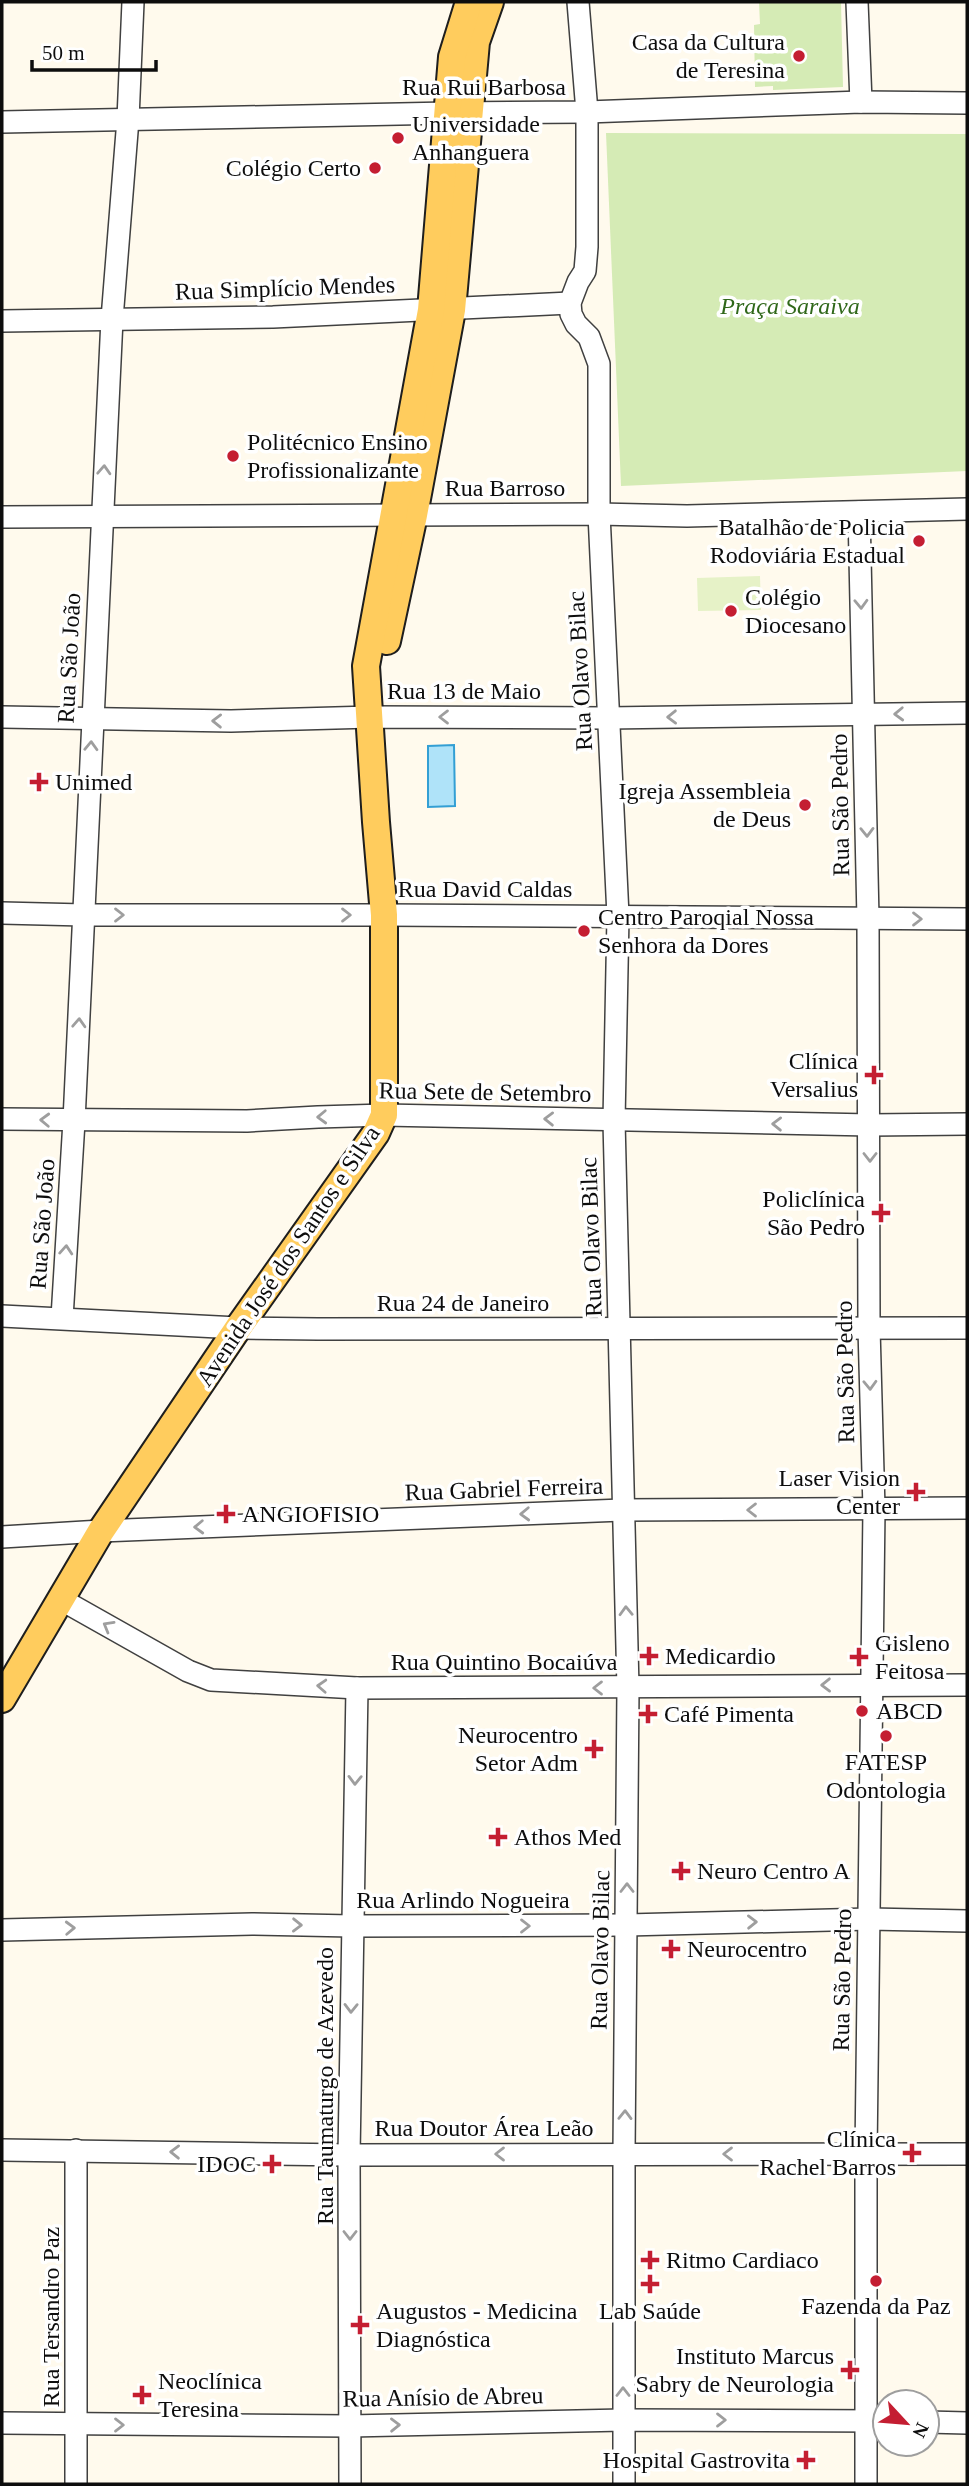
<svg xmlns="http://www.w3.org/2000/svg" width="969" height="2486" font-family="'Times New Roman',serif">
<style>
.green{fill:#d5ebb5}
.pitch{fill:#e6f2c7}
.water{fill:#afe3f9;stroke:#339fd4;stroke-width:2}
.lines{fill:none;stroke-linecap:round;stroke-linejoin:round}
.minor-casing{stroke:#404040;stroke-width:24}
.major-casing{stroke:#1e1e1e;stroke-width:30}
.minor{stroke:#fff;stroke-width:21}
.major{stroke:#ffcc5d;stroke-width:26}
.oneway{stroke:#9e9e9e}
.poi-dot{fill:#c41e32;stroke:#fff;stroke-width:2.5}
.labels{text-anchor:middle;stroke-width:7;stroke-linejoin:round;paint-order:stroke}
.poi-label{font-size:24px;fill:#0d0d0d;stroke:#fff;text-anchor:start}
.street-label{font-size:24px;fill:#0d0d0d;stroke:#fff}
.park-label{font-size:24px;font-style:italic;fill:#30681a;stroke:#fff}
</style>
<rect width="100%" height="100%" fill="#fffaed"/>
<g class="green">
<path d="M759,2H841L843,87L773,90V86L755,87L754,25L760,24Z"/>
<path d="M606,133L967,134V471L621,486Z"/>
</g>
<path class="pitch" d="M760,576L761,610L698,611L697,578Z"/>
<path class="water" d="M454,745L455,806L428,807V746Z"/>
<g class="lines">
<defs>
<g id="minor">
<path d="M578,2L587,112V247L585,271L578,282L570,303L571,314L576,324L589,337L599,364V514L618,916L614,1121L628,1688L624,2153V2484"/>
<path d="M857,2L861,102"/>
<path d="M2,122L448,113L587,112L861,102L967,103"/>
<path d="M2,321L273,317L570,303"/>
<path d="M859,512L868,919L869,1328L874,1509L866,2154V2484"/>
<path d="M2,517L599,514L687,516L967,509"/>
<path d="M2,717L231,721L371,717L608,718L967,713"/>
<path d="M2,913L84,915H384L967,919"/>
<path d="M2,1119L247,1121L318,1117L384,1115L870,1125L967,1124"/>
<path d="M2,1316L238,1328L318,1329L967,1328"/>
<path d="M62,1318L74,1121L112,319L128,119L133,2"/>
<path d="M2,1537L101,1531L622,1510L967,1508"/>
<path d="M62,1600L188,1671L211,1680L357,1688L967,1685"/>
<path d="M2,1930L252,1924L352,1926L627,1925L870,1919L967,1921"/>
<path d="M2,2150L349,2155L967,2154"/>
<path d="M927,2422L967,2423"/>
<path d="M2,2423L350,2426L623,2420L885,2421"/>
<path d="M76,2484V2150"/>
<path d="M350,2484L349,2155L357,1688"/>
</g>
<g id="major">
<path d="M387,641L414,515L452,310L476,42L490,2"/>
<path d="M2,1699L101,1531L238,1328L376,1133L384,1115V915L376,822L366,666L431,310L452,57L469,2"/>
</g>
</defs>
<use href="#minor" class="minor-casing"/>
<use href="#major" class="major-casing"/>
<use href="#minor" class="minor"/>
<use href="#major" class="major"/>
</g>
<defs><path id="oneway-chevron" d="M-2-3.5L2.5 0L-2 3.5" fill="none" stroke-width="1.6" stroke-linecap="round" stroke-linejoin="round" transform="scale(1.75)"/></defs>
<g class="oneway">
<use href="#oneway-chevron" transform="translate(104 470) rotate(-87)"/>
<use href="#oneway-chevron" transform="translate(861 604) rotate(88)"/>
<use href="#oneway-chevron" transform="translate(899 714) rotate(178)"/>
<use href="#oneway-chevron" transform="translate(444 717) rotate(-180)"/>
<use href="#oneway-chevron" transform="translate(672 717) rotate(179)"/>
<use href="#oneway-chevron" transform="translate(217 721) rotate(-179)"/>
<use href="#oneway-chevron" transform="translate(91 746) rotate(-88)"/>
<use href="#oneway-chevron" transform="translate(867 832) rotate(89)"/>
<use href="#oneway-chevron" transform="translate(119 915)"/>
<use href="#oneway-chevron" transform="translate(346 915)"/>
<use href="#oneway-chevron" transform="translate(917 919)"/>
<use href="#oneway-chevron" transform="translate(79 1023) rotate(-87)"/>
<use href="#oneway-chevron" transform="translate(322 1117) rotate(178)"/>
<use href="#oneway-chevron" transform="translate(549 1119) rotate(-179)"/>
<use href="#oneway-chevron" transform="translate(45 1120) rotate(-178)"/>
<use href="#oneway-chevron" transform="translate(777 1124) rotate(-179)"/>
<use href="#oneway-chevron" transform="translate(870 1157) rotate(90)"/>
<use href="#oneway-chevron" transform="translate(66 1250) rotate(-86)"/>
<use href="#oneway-chevron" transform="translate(870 1385) rotate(88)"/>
<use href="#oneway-chevron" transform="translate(752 1510) rotate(180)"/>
<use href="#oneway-chevron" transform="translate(525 1514) rotate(178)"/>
<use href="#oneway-chevron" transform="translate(199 1527) rotate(178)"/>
<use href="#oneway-chevron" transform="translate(626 1611) rotate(-92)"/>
<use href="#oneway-chevron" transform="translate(108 1626) rotate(-150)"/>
<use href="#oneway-chevron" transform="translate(826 1685) rotate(179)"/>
<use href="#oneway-chevron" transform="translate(322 1686) rotate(-177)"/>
<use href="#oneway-chevron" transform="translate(598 1688) rotate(-180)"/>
<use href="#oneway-chevron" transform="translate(355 1780) rotate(91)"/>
<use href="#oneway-chevron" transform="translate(627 1888) rotate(-90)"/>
<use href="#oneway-chevron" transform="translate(752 1922) rotate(-1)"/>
<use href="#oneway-chevron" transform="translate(297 1925) rotate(1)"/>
<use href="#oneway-chevron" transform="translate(525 1926)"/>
<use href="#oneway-chevron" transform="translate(70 1928) rotate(-2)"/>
<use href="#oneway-chevron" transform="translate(351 2008) rotate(91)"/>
<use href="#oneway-chevron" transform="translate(625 2115) rotate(-89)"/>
<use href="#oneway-chevron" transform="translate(175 2152) rotate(-179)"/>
<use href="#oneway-chevron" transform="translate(500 2154) rotate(180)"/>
<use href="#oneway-chevron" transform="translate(728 2154) rotate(-180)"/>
<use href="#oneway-chevron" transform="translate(350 2235) rotate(90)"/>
<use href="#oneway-chevron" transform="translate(623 2392) rotate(-90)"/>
<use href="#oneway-chevron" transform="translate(721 2420)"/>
<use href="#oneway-chevron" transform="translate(119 2425)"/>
<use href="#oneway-chevron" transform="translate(395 2425) rotate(-1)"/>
</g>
<g class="poi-dot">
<circle cx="799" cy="56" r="7"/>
<circle cx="398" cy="138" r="7"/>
<circle cx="375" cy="168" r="7"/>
<circle cx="233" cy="456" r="7"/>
<circle cx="919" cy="541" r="7"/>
<circle cx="731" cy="611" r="7"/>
<path d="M35.5 771.5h7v7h7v7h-7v7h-7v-7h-7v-7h7z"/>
<circle cx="805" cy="805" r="7"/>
<circle cx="584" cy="931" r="7"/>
<path d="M870.5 1064.5h7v7h7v7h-7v7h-7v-7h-7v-7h7z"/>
<path d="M877.5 1202.5h7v7h7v7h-7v7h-7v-7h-7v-7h7z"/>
<path d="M912.5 1481.5h7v7h7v7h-7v7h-7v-7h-7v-7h7z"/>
<path d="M222.5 1503.5h7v7h7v7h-7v7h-7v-7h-7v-7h7z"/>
<path d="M645.5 1645.5h7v7h7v7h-7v7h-7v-7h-7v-7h7z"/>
<path d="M855.5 1646.5h7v7h7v7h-7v7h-7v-7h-7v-7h7z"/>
<circle cx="862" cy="1711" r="7"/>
<path d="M644.5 1703.5h7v7h7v7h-7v7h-7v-7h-7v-7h7z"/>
<circle cx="886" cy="1736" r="7"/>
<path d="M590.5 1738.5h7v7h7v7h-7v7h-7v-7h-7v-7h7z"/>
<path d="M494.5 1826.5h7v7h7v7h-7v7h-7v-7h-7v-7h7z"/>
<path d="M677.5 1860.5h7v7h7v7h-7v7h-7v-7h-7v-7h7z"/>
<path d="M667.5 1938.5h7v7h7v7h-7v7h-7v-7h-7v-7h7z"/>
<path d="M908.5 2142.5h7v7h7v7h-7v7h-7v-7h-7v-7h7z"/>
<path d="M268.5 2153.5h7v7h7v7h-7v7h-7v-7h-7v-7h7z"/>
<path d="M646.5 2249.5h7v7h7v7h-7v7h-7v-7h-7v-7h7z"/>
<circle cx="876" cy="2281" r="7"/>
<path d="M646.5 2273.5h7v7h7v7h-7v7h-7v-7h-7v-7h7z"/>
<path d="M356.5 2314.5h7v7h7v7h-7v7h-7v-7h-7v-7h7z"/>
<path d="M846.5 2359.5h7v7h7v7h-7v7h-7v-7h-7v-7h7z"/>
<path d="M138.5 2384.5h7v7h7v7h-7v7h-7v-7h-7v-7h7z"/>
<path d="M802.5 2449.5h7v7h7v7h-7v7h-7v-7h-7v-7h7z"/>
</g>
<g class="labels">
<g class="poi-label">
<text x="785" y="50" text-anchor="end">Casa da Cultura<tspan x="785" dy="28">de Teresina</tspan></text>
<text x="412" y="132">Universidade<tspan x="412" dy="28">Anhanguera</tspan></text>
<text x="361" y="176" text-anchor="end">Colégio Certo</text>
<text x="247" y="450">Politécnico Ensino<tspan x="247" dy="28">Profissionalizante</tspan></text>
<text x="905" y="535" text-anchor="end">Batalhão de Policia<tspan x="905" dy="28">Rodoviária Estadual</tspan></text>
<text x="745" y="605">Colégio<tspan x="745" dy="28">Diocesano</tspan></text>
<text x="55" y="790">Unimed</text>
<text x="791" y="799" text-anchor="end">Igreja Assembleia<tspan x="791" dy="28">de Deus</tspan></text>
<text x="598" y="925">Centro Paroqial Nossa<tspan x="598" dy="28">Senhora da Dores</tspan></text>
<text x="858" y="1069" text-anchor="end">Clínica<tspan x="858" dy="28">Versalius</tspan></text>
<text x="865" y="1207" text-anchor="end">Policlínica<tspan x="865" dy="28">São Pedro</tspan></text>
<text x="900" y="1486" text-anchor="end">Laser Vision<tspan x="900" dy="28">Center</tspan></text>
<text x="242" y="1522">ANGIOFISIO</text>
<text x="875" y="1651">Gisleno<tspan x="875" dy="28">Feitosa</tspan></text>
<text x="665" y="1664">Medicardio</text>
<text x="876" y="1719">ABCD</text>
<text x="664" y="1722">Café Pimenta</text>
<text x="578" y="1743" text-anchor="end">Neurocentro<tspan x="578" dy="28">Setor Adm</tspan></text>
<text x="886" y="1770" text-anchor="middle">FATESP<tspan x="886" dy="28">Odontologia</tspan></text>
<text x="514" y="1845">Athos Med</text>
<text x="697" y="1879">Neuro Centro A</text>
<text x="687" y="1957">Neurocentro</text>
<text x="896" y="2147" text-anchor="end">Clínica<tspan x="896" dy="28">Rachel Barros</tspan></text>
<text x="256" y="2172" text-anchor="end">IDOC</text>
<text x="666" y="2268">Ritmo Cardiaco</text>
<text x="876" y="2314" text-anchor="middle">Fazenda da Paz</text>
<text x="376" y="2319">Augustos - Medicina<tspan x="376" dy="28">Diagnóstica</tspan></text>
<text x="650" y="2319" text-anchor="middle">Lab Saúde</text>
<text x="834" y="2364" text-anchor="end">Instituto Marcus<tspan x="834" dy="28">Sabry de Neurologia</tspan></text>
<text x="158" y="2389">Neoclínica<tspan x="158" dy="28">Teresina</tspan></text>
<text x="790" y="2468" text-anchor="end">Hospital Gastrovita</text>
</g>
<g class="street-label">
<text x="484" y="95">Rua Rui Barbosa</text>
<text transform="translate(285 288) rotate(-2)" y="8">Rua Simplício Mendes</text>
<text x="505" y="496">Rua Barroso</text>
<text transform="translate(69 658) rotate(-87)" y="8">Rua São João</text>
<text transform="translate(580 671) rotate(-93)" y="8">Rua Olavo Bilac</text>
<text x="464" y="699">Rua 13 de Maio</text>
<text transform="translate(840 805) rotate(-91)" y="8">Rua São Pedro</text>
<text x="485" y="897">Rua David Caldas</text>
<text transform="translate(485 1092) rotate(1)" y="8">Rua Sete de Setembro</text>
<text transform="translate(42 1224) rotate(-86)" y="8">Rua São João</text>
<text transform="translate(591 1237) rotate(-92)" y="8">Rua Olavo Bilac</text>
<text transform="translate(288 1256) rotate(-56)" y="8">Avenida José dos Santos e Silva</text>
<text x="463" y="1311">Rua 24 de Janeiro</text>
<text transform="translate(845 1372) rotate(-91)" y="8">Rua São Pedro</text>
<text transform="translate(504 1489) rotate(-2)" y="8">Rua Gabriel Ferreira</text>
<text x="504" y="1670">Rua Quintino Bocaiúva</text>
<text x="463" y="1908">Rua Arlindo Nogueira</text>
<text transform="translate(600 1950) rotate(-89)" y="8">Rua Olavo Bilac</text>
<text transform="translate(842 1980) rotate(-89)" y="8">Rua São Pedro</text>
<text transform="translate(325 2086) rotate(-90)" y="8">Rua Taumaturgo de Azevedo</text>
<text x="484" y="2136">Rua Doutor Área Leão</text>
<text transform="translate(51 2317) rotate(-90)" y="8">Rua Tersandro Paz</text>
<text transform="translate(443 2397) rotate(-1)" y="8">Rua Anísio de Abreu</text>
</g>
<g class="park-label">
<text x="790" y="314">Praça Saraiva</text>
</g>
</g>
<rect width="969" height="2486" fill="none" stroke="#0d0d0d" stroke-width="7"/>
<g transform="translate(906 2423) rotate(116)"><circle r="33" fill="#ffffff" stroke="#9e9e9e" stroke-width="2"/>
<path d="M0-5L12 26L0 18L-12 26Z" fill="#c41e32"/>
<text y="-10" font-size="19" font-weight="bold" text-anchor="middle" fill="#0d0d0d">N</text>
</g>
<path d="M32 60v10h124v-10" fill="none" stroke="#0d0d0d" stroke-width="3.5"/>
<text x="42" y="60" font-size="21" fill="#0d0d0d" stroke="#ffffff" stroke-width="5" paint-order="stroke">50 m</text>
</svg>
